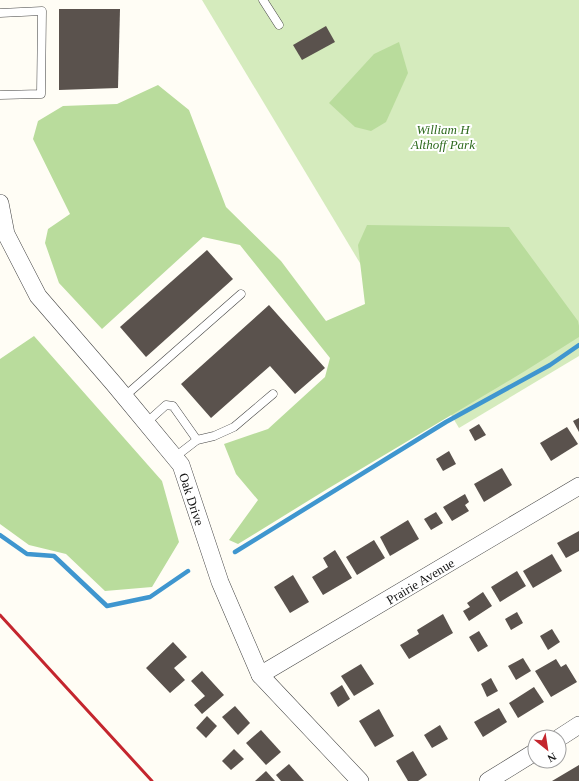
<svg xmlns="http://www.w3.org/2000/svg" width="579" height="781" font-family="Georgia,serif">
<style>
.green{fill:#d5ebbd}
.forest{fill:#b9dc9c}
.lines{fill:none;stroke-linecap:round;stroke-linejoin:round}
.stream{stroke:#3f96cf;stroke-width:4.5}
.building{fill:#5a524d}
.service-casing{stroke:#444;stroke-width:9}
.minor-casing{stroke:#444;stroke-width:18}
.service{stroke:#fff;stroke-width:8}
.minor{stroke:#fff;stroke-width:17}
.rail{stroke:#c4262e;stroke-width:3}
.labels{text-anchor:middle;stroke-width:4;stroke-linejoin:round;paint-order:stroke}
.park-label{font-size:13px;font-style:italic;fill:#2f6b1f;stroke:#fff}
.street-label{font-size:13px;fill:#111;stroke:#fff}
</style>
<rect width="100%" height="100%" fill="#fffdf5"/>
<path class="green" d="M202,0H579V356L459,428Z"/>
<g class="forest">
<path d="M399,42L408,73L386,122L371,131L355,127L329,103L374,54Z"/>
<path d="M158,85L189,110L226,207L281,261L326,321L365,304L358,245L367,225L509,227L578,321L579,326V337L525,371L329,488L238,544L229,540L258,500L236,474L224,444L268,429L325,377L330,358L240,245L203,237L102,329L59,283L45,243L48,229L70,214L33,139L38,121L63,106L117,104Z"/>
<path d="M34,336L162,481L179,542L152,587L105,591L66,554L29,545L0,524V359Z"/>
</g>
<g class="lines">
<g class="stream">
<path d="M0,535L27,554L54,556L107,606L150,597L188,571"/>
<path d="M235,552L446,422L550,365L579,345"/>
</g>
</g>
<g class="building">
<path d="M59,9H120L118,88L59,90Z"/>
<path d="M326,26L335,42L302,60L293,45Z"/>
<path d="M207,250L233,279L146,357L120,327Z"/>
<path d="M269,305L325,368L295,394L270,366L211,418L181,384Z"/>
<path d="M579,418V432L573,421Z"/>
<path d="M479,424L486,435L475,441L469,430Z"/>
<path d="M567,427L578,444L551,461L540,443Z"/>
<path d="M449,451L456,464L443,471L436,459Z"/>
<path d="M502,468L512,485L484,502L474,484Z"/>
<path d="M465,494L469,502L465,505L469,511L452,521L443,507Z"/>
<path d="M436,512L443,523L431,530L424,519Z"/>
<path d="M408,520L419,539L390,556L380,537Z"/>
<path d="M579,531V551L566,558L557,543Z"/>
<path d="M374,540L385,558L357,575L346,557Z"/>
<path d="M335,550L352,578L323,595L312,577L328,567L323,558Z"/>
<path d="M552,554L562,571L533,588L523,571Z"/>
<path d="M517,571L526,586L500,602L491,587Z"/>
<path d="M293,575L309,602L290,613L274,587Z"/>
<path d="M483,592L492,606L469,621L463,611L470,607L467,603Z"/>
<path d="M517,612L523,623L511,630L505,619Z"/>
<path d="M443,614L453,633L409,659L400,645L419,634L417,630Z"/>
<path d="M552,629L560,642L548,650L540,636Z"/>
<path d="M479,631L488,646L478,652L469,637Z"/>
<path d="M173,642L187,657L174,668L185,680L170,693L146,668Z"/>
<path d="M523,658L531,671L516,680L508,666Z"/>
<path d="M556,659L561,667L566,664L577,682L551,697L535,671Z"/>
<path d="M361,664L374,684L354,696L341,676Z"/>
<path d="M202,671L224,695L202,714L194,705L205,696L191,681Z"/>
<path d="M491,678L498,691L487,697L481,684Z"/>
<path d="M342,685L350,699L338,707L330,693Z"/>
<path d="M534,687L544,702L518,718L509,703Z"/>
<path d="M235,706L250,723L238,735L222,717Z"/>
<path d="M499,708L507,722L483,737L474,722Z"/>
<path d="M379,709L394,736L375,747L359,721Z"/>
<path d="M207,716L217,726L206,738L196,728Z"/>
<path d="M440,725L448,739L432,748L424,735Z"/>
<path d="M261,730L281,752L266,765L246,743Z"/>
<path d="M234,749L244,759L231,770L222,761Z"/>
<path d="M413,751L427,775L418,781H408L396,761Z"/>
<path d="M289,764L304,781H281L276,775Z"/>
<path d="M579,765V781H552Z"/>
<path d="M266,771L275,781H255Z"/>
</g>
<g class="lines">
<defs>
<g id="service">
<path d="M263,0L279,25"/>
<path d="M0,13L42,11L41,94L0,95"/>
<path d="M125,396L241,294"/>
<path d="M146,423L166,405L173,406L197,440"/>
<path d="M175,457L197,440L214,436L234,427L273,394"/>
</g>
<g id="minor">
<path d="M0,203L6,234L38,296L114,384L181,465L220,582L260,675L360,781"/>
<path d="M260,675L579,486"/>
<path d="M559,738L579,725"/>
<path d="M488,781L535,752"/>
</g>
</defs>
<use href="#service" class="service-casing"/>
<use href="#minor" class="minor-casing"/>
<use href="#service" class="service"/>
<use href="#minor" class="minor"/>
<path class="rail" d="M0,615L152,781"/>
</g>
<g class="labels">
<g class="park-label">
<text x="443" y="134">William H<tspan x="443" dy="15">Althoff Park</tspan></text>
</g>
<g class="street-label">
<text transform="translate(192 499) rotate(72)" y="5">Oak Drive</text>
<text transform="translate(420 581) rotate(-31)" y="5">Prairie Avenue</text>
</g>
</g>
<g transform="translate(547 749) rotate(150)"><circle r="19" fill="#ffffff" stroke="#a0a0a0"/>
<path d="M0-3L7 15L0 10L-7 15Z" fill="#c4262e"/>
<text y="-6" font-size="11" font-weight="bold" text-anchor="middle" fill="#111111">N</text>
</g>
</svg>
